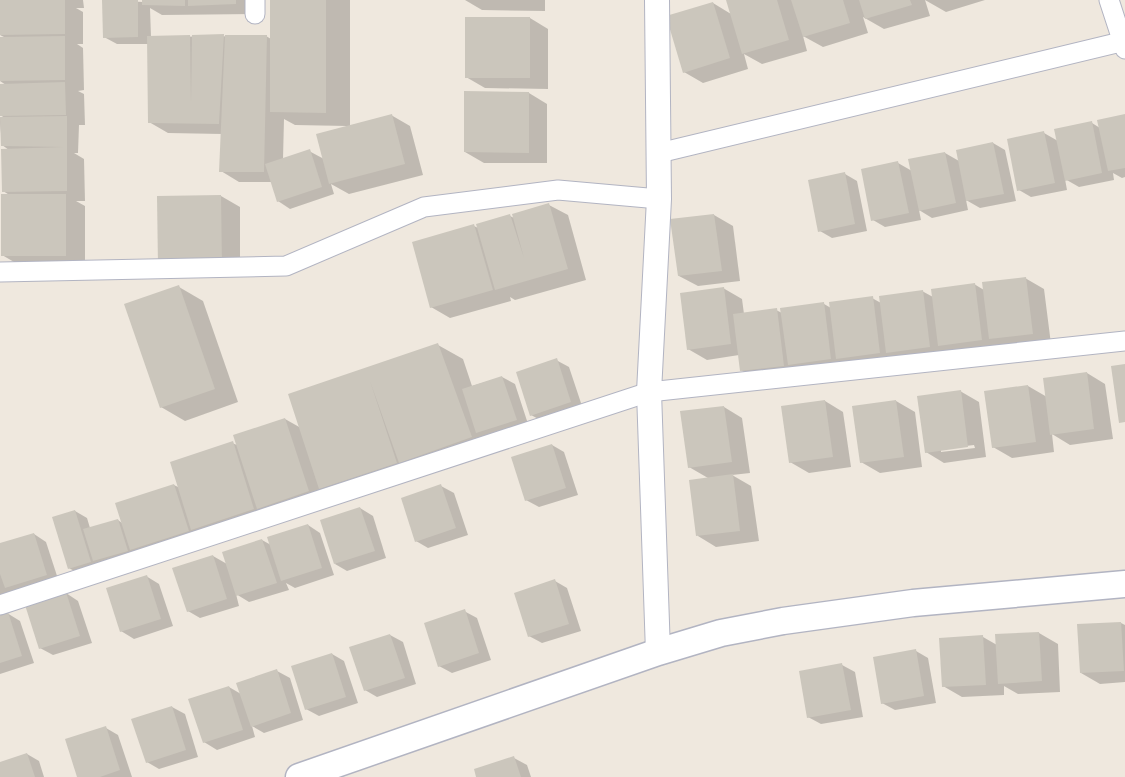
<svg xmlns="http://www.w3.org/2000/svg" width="1125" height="777" font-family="'Exo 2',sans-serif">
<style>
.shadow{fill:#0003;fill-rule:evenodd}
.building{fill:#cbc6bc}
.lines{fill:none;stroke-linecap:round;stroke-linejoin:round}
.minor-casing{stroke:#b2b4c2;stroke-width:21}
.tertiary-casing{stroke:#b2b4c2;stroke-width:26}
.secondary-casing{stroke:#b2b4c2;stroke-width:29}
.minor{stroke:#fff;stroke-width:19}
.tertiary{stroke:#fff;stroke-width:24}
.secondary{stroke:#fff;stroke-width:26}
</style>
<rect width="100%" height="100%" fill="#efe8de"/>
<g class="shadow">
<path d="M3,0H83L84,8H76L83,12V44H77L83,48L84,90L78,91L84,94L85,125H79L78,153H74L84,159L85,201H76L85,206V266H21L2,255L11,196L3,191L9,150L2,145L0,122V118H5L0,115V85H6L0,81V38H6L0,35V1Z"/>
<path d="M104,0L143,2V0H254V14L162,15L150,8L151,37L266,36L271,39V0H350V126L391,115L410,126L423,175L349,194L331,184L334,194L290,209L278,201L272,182H239L221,171L222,134L168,133L149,122V44H117L104,37ZM284,119L295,125L347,126L324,159L309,151L283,159Z"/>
<path d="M465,0H545V11L482,10Z"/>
<path d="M727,0H925L930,16L884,29L863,17L868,33L823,47L803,36L807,51L762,64L744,54L748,69L703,83L684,72L713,3L731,14Z"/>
<path d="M925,0H985L946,12Z"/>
<path d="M530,18L548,29V89L485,88L466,77Z"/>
<path d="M529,93L547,104V163H484L465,152Z"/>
<path d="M1125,115V177L1122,178L1113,173L1114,180L1079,187L1065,179L1067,190L1031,197L1019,190L1044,133L1058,141L1092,123L1100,128Z"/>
<path d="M993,143L1005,150L1016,201L980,208L966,200L968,210L932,218L919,210L921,220L885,227L873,220L898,163L912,171L910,160L945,153L959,161Z"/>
<path d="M845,174L857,181L867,231L832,238L820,231Z"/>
<path d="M221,196L240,207V275L178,276Z"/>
<path d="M549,205L568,215L586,280L515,300L510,297L511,301L450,318L431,307L474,226L478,228L510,216L514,218Z"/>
<path d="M714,215L733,226L740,281L698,286L679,276L672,221Z"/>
<path d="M1025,278L1044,289L1051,344L1009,349L1000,344V350L958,356L948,350L949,357L760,381L741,370L739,355L707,360L688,349L723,288L742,299L744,314L776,310L782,313L824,304L831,308L872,298L881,303L922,291L933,297L974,284L984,290Z"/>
<path d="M179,287L203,301L238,402L185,421L161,407Z"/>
<path d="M438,345L463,359L472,386L502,377L515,384L529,427L495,450L425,476L419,473L421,477L345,502L324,490L81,575L69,568L75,511L87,518L90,528L118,520L122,523L174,485L180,488L232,443L237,445L285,419L301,428L290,395Z"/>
<path d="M556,360L569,367L583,409L544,422L531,415Z"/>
<path d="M1087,373L1105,384L1113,439L1070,445L1052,434L1054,452L1012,458L993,447L1028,386L1047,397Z"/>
<path d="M960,391L979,402L986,457L944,463L926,452ZM974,445L975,448L941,452V449Z"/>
<path d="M825,401L843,412L851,467L809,473L790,462Z"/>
<path d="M896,401L915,412L922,467L880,473L861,462Z"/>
<path d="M724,407L742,418L750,473L732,475L751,486L759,541L716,547L698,536L708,478L689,467Z"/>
<path d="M552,445L564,452L578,495L539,507L526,500Z"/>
<path d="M441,486L454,493L468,535L428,548L416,541Z"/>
<path d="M360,508L373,516L386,558L347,571L335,564Z"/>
<path d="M308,525L320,533L334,575L295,588L286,583L289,590L249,602L236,594L239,606L200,618L188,611L213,556L227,564L262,540L271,545Z"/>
<path d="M34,534L46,542L59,582L0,606V545Z"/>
<path d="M146,576L159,584L173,626L134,639L121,631Z"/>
<path d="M555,581L567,588L581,631L542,643L529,636Z"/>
<path d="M66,593L78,601L92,643L53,655L40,648Z"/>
<path d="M464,611L477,618L491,660L452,673L439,666Z"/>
<path d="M7,613L20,621L34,663L0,674V616Z"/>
<path d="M1121,623L1125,625V682L1100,684L1081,673Z"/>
<path d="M1039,633L1058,644L1060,692L1018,694L1004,686V695L962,697L943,686L940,639L983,637L997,645V636Z"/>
<path d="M390,635L403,642L416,684L377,697L365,690Z"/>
<path d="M916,651L928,658L936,703L895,710L882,703Z"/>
<path d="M332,654L344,661L358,703L319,716L306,709Z"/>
<path d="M842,665L855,672L863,717L821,724L808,717Z"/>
<path d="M277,671L290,678L303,720L264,733L252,726L255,737L217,750L204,742L229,687L241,694Z"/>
<path d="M172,707L185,714L198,757L159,769L147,762Z"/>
<path d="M106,728L118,735L132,777H79Z"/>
<path d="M27,754L39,761L44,777H0V763Z"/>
<path d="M514,758L527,765L531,777H478Z"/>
</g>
<g class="building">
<path d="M0,0H65V34L0,35Z"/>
<path d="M102,0H138V37L103,38Z"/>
<path d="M142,0H185V6L142,5Z"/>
<path d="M188,0H236V4L188,6Z"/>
<path d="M270,0H326V113L270,112Z"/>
<path d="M726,0H777L789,40L742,54Z"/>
<path d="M791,0H843L850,23L803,37Z"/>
<path d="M859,0H910L912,5L865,19Z"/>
<path d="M713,2L730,58L683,73L666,16Z"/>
<rect x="465" y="17" width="65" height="61"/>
<path d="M224,34L219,124L148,123L147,36L190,35L191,103L192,35Z"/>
<path d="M225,35H267L264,172H219Z"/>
<path d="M65,36V80L0,81V37Z"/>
<path d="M65,82L66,115L0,116V84Z"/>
<path d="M464,91L529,92V153L464,152Z"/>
<path d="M392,114L405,164L329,184L316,134Z"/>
<path d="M1125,114V168L1108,171L1097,120Z"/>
<path d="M67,116V191L2,192L1,149L63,147L1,146L0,117Z"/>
<path d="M1092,121L1102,173L1065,181L1054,129Z"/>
<path d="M1044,131L1055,183L1017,191L1007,139Z"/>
<path d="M993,142L1004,194L966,201L956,150Z"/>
<path d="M310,149L322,187L277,202L265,164Z"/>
<path d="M945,152L956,203L919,211L908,159Z"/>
<path d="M898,161L909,213L871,221L861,169Z"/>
<path d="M845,172L855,224L818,232L808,180Z"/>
<rect x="1" y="194" width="65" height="62"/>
<path d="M221,195L222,265L158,266L157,196Z"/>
<path d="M549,203L568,269L495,290L476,224L510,214L524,258L512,214Z"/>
<path d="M714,214L722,271L678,276L670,219Z"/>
<path d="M474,224L493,290L430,308L412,242Z"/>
<path d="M1026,277L1033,334L989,339L982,282Z"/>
<path d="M975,283L982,340L938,346L931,289Z"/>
<path d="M179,285L215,389L160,408L124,304Z"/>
<path d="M724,287L731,344L687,350L680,293Z"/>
<path d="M923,290L930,347L886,353L879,296Z"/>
<path d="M873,296L880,353L836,359L829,302Z"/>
<path d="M824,302L831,359L788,365L780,308Z"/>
<path d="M777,308L784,366L740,371L733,314Z"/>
<path d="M438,343L472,437L399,463L370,381L397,463L319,489L288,394Z"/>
<path d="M557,358L571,402L530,416L516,372Z"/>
<path d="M1125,364V422L1119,423L1111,366Z"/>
<path d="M1087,372L1094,429L1050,435L1043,378Z"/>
<path d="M502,376L517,420L476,433L462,389Z"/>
<path d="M1028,385L1036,442L992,448L984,391Z"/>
<path d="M961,390L968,447L925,453L917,396Z"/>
<path d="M825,400L833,457L789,463L781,406Z"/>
<path d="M896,400L904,457L860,463L852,406Z"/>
<path d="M724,406L732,462L688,468L680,411Z"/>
<path d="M285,418L309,491L257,509L233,435Z"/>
<path d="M233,441L254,509L191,530L170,462Z"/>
<path d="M552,444L566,488L525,501L511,457Z"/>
<path d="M733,474L740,531L696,536L689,480Z"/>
<path d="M174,484L189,531L130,550L115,503Z"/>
<path d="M441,484L456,528L415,542L401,498Z"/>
<path d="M360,507L375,551L334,564L320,520Z"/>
<path d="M75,510L91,562L68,569L52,517Z"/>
<path d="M118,519L128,551L93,561L83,529Z"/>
<path d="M308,524L322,568L281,581L267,537Z"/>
<path d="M34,533L47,575L5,588L0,574V543Z"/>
<path d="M262,539L277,583L236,596L222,552Z"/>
<path d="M213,555L227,599L187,612L172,568Z"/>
<path d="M147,575L161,619L120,632L106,588Z"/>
<path d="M555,579L569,624L528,637L514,593Z"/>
<path d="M66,592L80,636L39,649L25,605Z"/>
<path d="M465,609L479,653L438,667L424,623Z"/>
<path d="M8,612L22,656L0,663V614Z"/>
<path d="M1121,622L1124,671L1080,673L1077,624Z"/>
<path d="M1039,632L1042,681L998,684L995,634Z"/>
<path d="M390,634L405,678L364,691L349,647Z"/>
<path d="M983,635L986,685L942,687L939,638Z"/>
<path d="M916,649L924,696L881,704L873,657Z"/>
<path d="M332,653L346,697L305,710L291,666Z"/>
<path d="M842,663L851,710L807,718L799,671Z"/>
<path d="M277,669L291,713L251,727L236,683Z"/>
<path d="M229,686L243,730L203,743L188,699Z"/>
<path d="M172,706L186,750L146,763L131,719Z"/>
<path d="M106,726L120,770L100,777H77L65,739Z"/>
<path d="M27,753L35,777H0V762Z"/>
<path d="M514,756L521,777H476L474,769Z"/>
</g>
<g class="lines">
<defs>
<g id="minor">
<path d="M255,0V14"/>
<path d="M1109,0L1125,49"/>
<path d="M659,153L1125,41"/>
<path d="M0,272L286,266L424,207L558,190L659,199"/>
<path d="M0,605L649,392L1125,341"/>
</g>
<path id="tertiary" d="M657,0L659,199L649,392L658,652"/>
<path id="secondary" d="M299,777L658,652L721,633L783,621L913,603L1125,584"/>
</defs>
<use href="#minor" class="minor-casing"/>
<use href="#tertiary" class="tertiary-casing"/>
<use href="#secondary" class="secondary-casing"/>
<use href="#minor" class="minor"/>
<use href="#tertiary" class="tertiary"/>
<use href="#secondary" class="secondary"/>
</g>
</svg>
